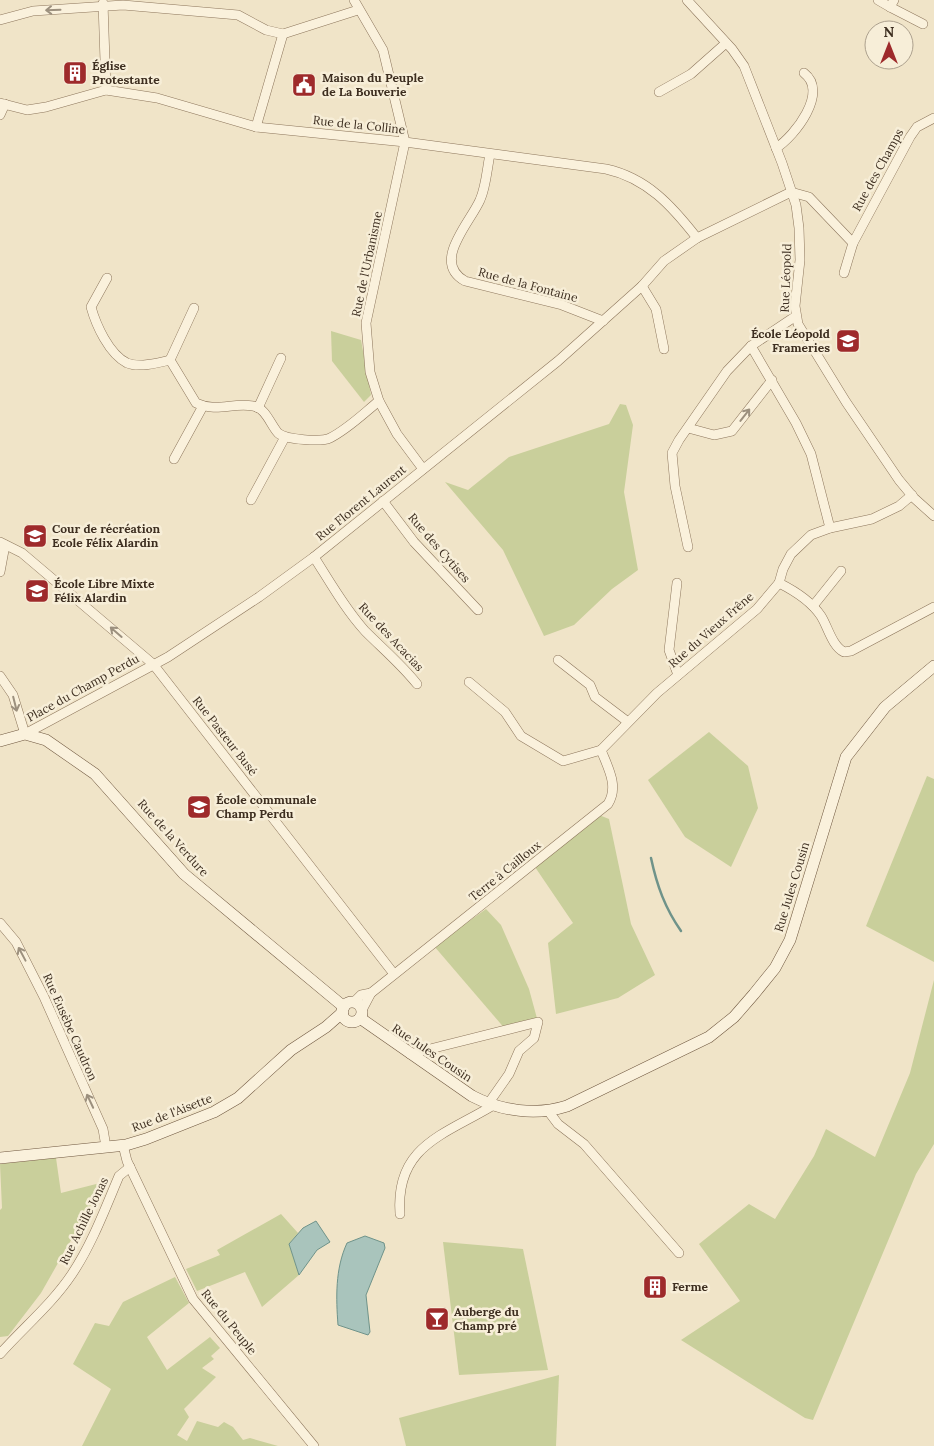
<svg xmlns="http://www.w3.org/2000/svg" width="934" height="1446" font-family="Lora,serif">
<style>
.green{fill:#c9cf9b}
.water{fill:#a9c4bc;stroke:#6f938a}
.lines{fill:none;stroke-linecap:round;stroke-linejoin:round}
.stream{stroke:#6f938a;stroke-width:2.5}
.street-casing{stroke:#8d765c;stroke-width:10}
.secondary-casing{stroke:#6f573f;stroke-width:12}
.street{stroke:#faf1dc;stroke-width:9}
.secondary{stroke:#faf1dc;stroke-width:11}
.oneway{stroke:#9c907e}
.labels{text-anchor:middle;stroke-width:5;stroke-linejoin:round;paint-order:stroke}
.poi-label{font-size:12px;font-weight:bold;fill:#3d2e20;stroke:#f7eed8;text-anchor:start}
.street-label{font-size:12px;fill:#3d2e20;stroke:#f7eed8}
</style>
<rect width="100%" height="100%" fill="#f0e4c8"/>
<g class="green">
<path d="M331,331L361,340L371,395L364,402L332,361Z"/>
<path d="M620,404L626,405L633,425L624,492L638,570L612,589L574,625L544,636L503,550L445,482L468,490L509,457L609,424Z"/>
<path d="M709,732L748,766L758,808L731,867L685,837L648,780Z"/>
<path d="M927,776L934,779V962L866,926Z"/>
<path d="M599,815L609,819L631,924L655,975L618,998L556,1014L548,943L573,923L535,867Z"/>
<path d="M486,909L501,925L529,989L538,1022L506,1030L434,946Z"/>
<path d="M934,980V1144L916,1174L813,1420L805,1418L681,1340L740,1301L699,1244L749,1204L775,1219L814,1156L826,1129L875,1157L910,1073Z"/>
<path d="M56,1158L61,1193L104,1182L41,1293L8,1336L0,1337V1210L2,1208L0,1164Z"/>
<path d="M281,1214L298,1233L289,1244L299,1275L262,1307L245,1272L197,1291L186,1269L220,1255L217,1250Z"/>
<path d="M443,1242L523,1249L548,1370L459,1375Z"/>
<path d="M175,1277L189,1303L147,1337L167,1370L210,1337L220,1348L211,1356L214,1359L202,1368L216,1377L184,1409L189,1417L177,1435L187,1441L197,1421L218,1427L224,1422L233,1427L243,1440L250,1438L278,1446H82L111,1389L73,1364L95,1323L109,1326L123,1302Z"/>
<path d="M559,1375L556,1446H406L399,1418Z"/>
</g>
<g class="water">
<path d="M316,1221L330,1242L317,1250L299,1275L289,1244L303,1228Z"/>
<path d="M365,1236L384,1243L385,1248L366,1295L370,1332L368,1335L338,1325C336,1298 335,1269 347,1243Z"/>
</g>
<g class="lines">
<path class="stream" d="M651,858C657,886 665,908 681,931"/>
<defs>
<g id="street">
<path d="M354,0L383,50L405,142L366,323L370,372L379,401L397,434L423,469"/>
<path d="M687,0L732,49L744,66L782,163L796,205L799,228L800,260L795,306L798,324L846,402L899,480L914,498L934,516"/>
<path d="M878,0L890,7L894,0"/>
<path d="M103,3L106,90"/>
<path d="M890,7L923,24"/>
<path d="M0,20L33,11L123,5L238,15L266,30L283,34"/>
<path d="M283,34L358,10"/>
<path d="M659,92L691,74L726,43"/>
<path d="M0,103L27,110L46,107L106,90L157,98L256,127L405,142L606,169C647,178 672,206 697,238"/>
<path d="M0,115L5,104"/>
<path d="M256,127L283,34"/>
<path d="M776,148C795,136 829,92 804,73"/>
<path d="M490,154C487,169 486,187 480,200C470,223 431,262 465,281L562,305L603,321"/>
<path d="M791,192L809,197L853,243L844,273"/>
<path d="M853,243L910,137L917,127L934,118"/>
<path d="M107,278L91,307C96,325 109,354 127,363C139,368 158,363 170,360L196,403C218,413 232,402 253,406C266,408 270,424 278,433C286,440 322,442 330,438C348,429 364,413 379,401"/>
<path d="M642,286L656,309L664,349"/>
<path d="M751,346L796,423L811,454L830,528"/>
<path d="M170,360L194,308"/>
<path d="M258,408L281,358"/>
<path d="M688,428L714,435L732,431L772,380"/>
<path d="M174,459L203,406"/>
<path d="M251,500L285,437"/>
<path d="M383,501L414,542L478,610"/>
<path d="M0,542L22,553L153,664L394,974"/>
<path d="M688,547L675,486L672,453L679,440L727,371L751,346L796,316"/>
<path d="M314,557C330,582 345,609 365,631C383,649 401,664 417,684"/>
<path d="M0,572L5,545"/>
<path d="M677,583L669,650L678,675"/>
<path d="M779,583C795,591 811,601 821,616C828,627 832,646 844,652L851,651L934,607"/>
<path d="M813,606L841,571"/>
<path d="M558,660L590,685L595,697L628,722"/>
<path d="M0,676L13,695L25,734L168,657L259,597L314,557L558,361L642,286L664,261L697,238L791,192"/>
<path d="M469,682L505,712L521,736L563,761L601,750L657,693L757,609L779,583L783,569L791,554L811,535L830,528L872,519L899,506L912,495"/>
<path d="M0,923L16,942L44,997L103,1129L106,1147"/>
<path d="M354,1002L361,995L371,993"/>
<path d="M362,1010L371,993L608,804C619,786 608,768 601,750"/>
<path d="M410,1054L538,1022L534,1038L519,1051L509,1074L488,1104"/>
<path d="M549,1112L558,1124L584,1144L679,1253"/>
<path d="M123,1145L127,1161L193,1299L314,1446"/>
<path d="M400,1214C395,1146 444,1135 492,1106"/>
<path d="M0,1354C24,1327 52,1304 72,1274C92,1244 105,1209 119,1176L130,1167"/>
</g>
<g id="secondary">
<path d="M0,741L25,734L46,740L95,774L184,874L344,1007"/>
<circle cx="352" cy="1012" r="10"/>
<path d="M360,1018L472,1096C501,1111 536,1116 567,1106L709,1037L734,1017L754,994L775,968L790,940L846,757L885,707L934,666"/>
<path d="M0,1158L126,1145L146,1139L214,1112L238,1098L291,1050L326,1027L343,1012"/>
</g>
</defs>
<use href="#street" class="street-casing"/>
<use href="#secondary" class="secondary-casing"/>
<use href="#street" class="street"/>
<use href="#secondary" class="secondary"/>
</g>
<defs><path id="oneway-shaft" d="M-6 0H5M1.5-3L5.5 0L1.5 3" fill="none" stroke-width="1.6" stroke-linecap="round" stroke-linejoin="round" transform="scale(1.25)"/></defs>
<g class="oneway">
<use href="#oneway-shaft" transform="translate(53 10) rotate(178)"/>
<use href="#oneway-shaft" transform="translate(745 415) rotate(-52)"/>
<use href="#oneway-shaft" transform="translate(116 632) rotate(-139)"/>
<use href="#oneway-shaft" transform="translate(15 704) rotate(76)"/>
<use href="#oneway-shaft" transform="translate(22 954) rotate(-118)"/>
<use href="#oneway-shaft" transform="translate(90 1101) rotate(-115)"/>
</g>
<defs>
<symbol id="building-square" viewBox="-11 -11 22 22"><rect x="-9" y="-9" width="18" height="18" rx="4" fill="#9e2a2b" stroke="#f7eed8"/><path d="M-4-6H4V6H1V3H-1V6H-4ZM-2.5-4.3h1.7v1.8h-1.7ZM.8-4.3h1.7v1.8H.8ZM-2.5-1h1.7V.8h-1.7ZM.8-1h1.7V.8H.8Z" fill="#fff"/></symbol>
<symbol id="civic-square" viewBox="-11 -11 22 22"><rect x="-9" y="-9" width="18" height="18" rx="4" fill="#9e2a2b" stroke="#f7eed8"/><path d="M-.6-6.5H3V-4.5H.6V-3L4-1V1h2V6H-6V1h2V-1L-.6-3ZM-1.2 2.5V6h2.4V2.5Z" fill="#fff"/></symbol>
<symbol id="school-square" viewBox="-11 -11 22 22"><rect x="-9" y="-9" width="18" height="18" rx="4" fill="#9e2a2b" stroke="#f7eed8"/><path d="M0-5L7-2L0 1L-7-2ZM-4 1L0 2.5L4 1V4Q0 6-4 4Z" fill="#fff"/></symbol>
<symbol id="bar-square" viewBox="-11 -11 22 22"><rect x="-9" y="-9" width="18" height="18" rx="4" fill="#9e2a2b" stroke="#f7eed8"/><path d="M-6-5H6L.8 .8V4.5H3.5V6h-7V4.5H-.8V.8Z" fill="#fff"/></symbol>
</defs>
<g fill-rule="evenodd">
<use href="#building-square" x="61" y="59" width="28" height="28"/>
<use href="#civic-square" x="290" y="71" width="28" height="28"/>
<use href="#school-square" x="834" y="327" width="28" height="28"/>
<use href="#school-square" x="21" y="522" width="28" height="28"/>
<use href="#school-square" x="23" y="577" width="28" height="28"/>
<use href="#school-square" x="185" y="793" width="28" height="28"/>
<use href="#building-square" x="641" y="1273" width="28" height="28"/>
<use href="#bar-square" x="423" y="1305" width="28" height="28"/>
</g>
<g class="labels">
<g class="poi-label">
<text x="92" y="70">Église<tspan x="92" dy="14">Protestante</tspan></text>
<text x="322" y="82">Maison du Peuple<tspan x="322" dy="14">de La Bouverie</tspan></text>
<text x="830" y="338" text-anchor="end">École Léopold<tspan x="830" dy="14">Frameries</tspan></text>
<text x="52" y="533">Cour de récréation<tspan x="52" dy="14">Ecole Félix Alardin</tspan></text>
<text x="54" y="588">École Libre Mixte<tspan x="54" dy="14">Félix Alardin</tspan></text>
<text x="216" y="804">École communale<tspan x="216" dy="14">Champ Perdu</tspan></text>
<text x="672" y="1291">Ferme</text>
<text x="454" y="1316">Auberge du<tspan x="454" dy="14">Champ pré</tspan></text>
</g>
<g class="street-label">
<text transform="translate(359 125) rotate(6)" y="4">Rue de la Colline</text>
<text transform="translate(878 170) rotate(-61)" y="4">Rue des Champs</text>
<text transform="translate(367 264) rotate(-78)" y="4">Rue de l'Urbanisme</text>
<text transform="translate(786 278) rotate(-88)" y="4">Rue Léopold</text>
<text transform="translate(528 285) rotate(15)" y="4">Rue de la Fontaine</text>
<text transform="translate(361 503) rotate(-39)" y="4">Rue Florent Laurent</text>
<text transform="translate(439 548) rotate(49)" y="4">Rue des Cytises</text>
<text transform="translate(711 630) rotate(-41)" y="4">Rue du Vieux Frêne</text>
<text transform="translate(391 637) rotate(47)" y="4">Rue des Acacias</text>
<text transform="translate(83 688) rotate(-29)" y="4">Place du Champ Perdu</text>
<text transform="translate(225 736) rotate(52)" y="4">Rue Pasteur Busé</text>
<text transform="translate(173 838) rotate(48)" y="4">Rue de la Verdure</text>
<text transform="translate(505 871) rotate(-39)" y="4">Terre à Cailloux</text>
<text transform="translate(792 887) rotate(-73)" y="4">Rue Jules Cousin</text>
<text transform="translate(70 1027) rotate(66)" y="4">Rue Eusèbe Caudron</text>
<text transform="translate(432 1053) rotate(34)" y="4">Rue Jules Cousin</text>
<text transform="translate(172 1113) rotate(-21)" y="4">Rue de l'Aisette</text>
<text transform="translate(84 1221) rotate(-64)" y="4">Rue Achille Jonas</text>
<text transform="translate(229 1322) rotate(51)" y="4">Rue du Peuple</text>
</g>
</g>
<g transform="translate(889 45)"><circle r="24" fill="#f7eed8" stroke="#ada18e"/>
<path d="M0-4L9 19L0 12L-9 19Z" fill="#9e2a2b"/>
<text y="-8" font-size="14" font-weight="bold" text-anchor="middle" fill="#3d2e20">N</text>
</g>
</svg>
